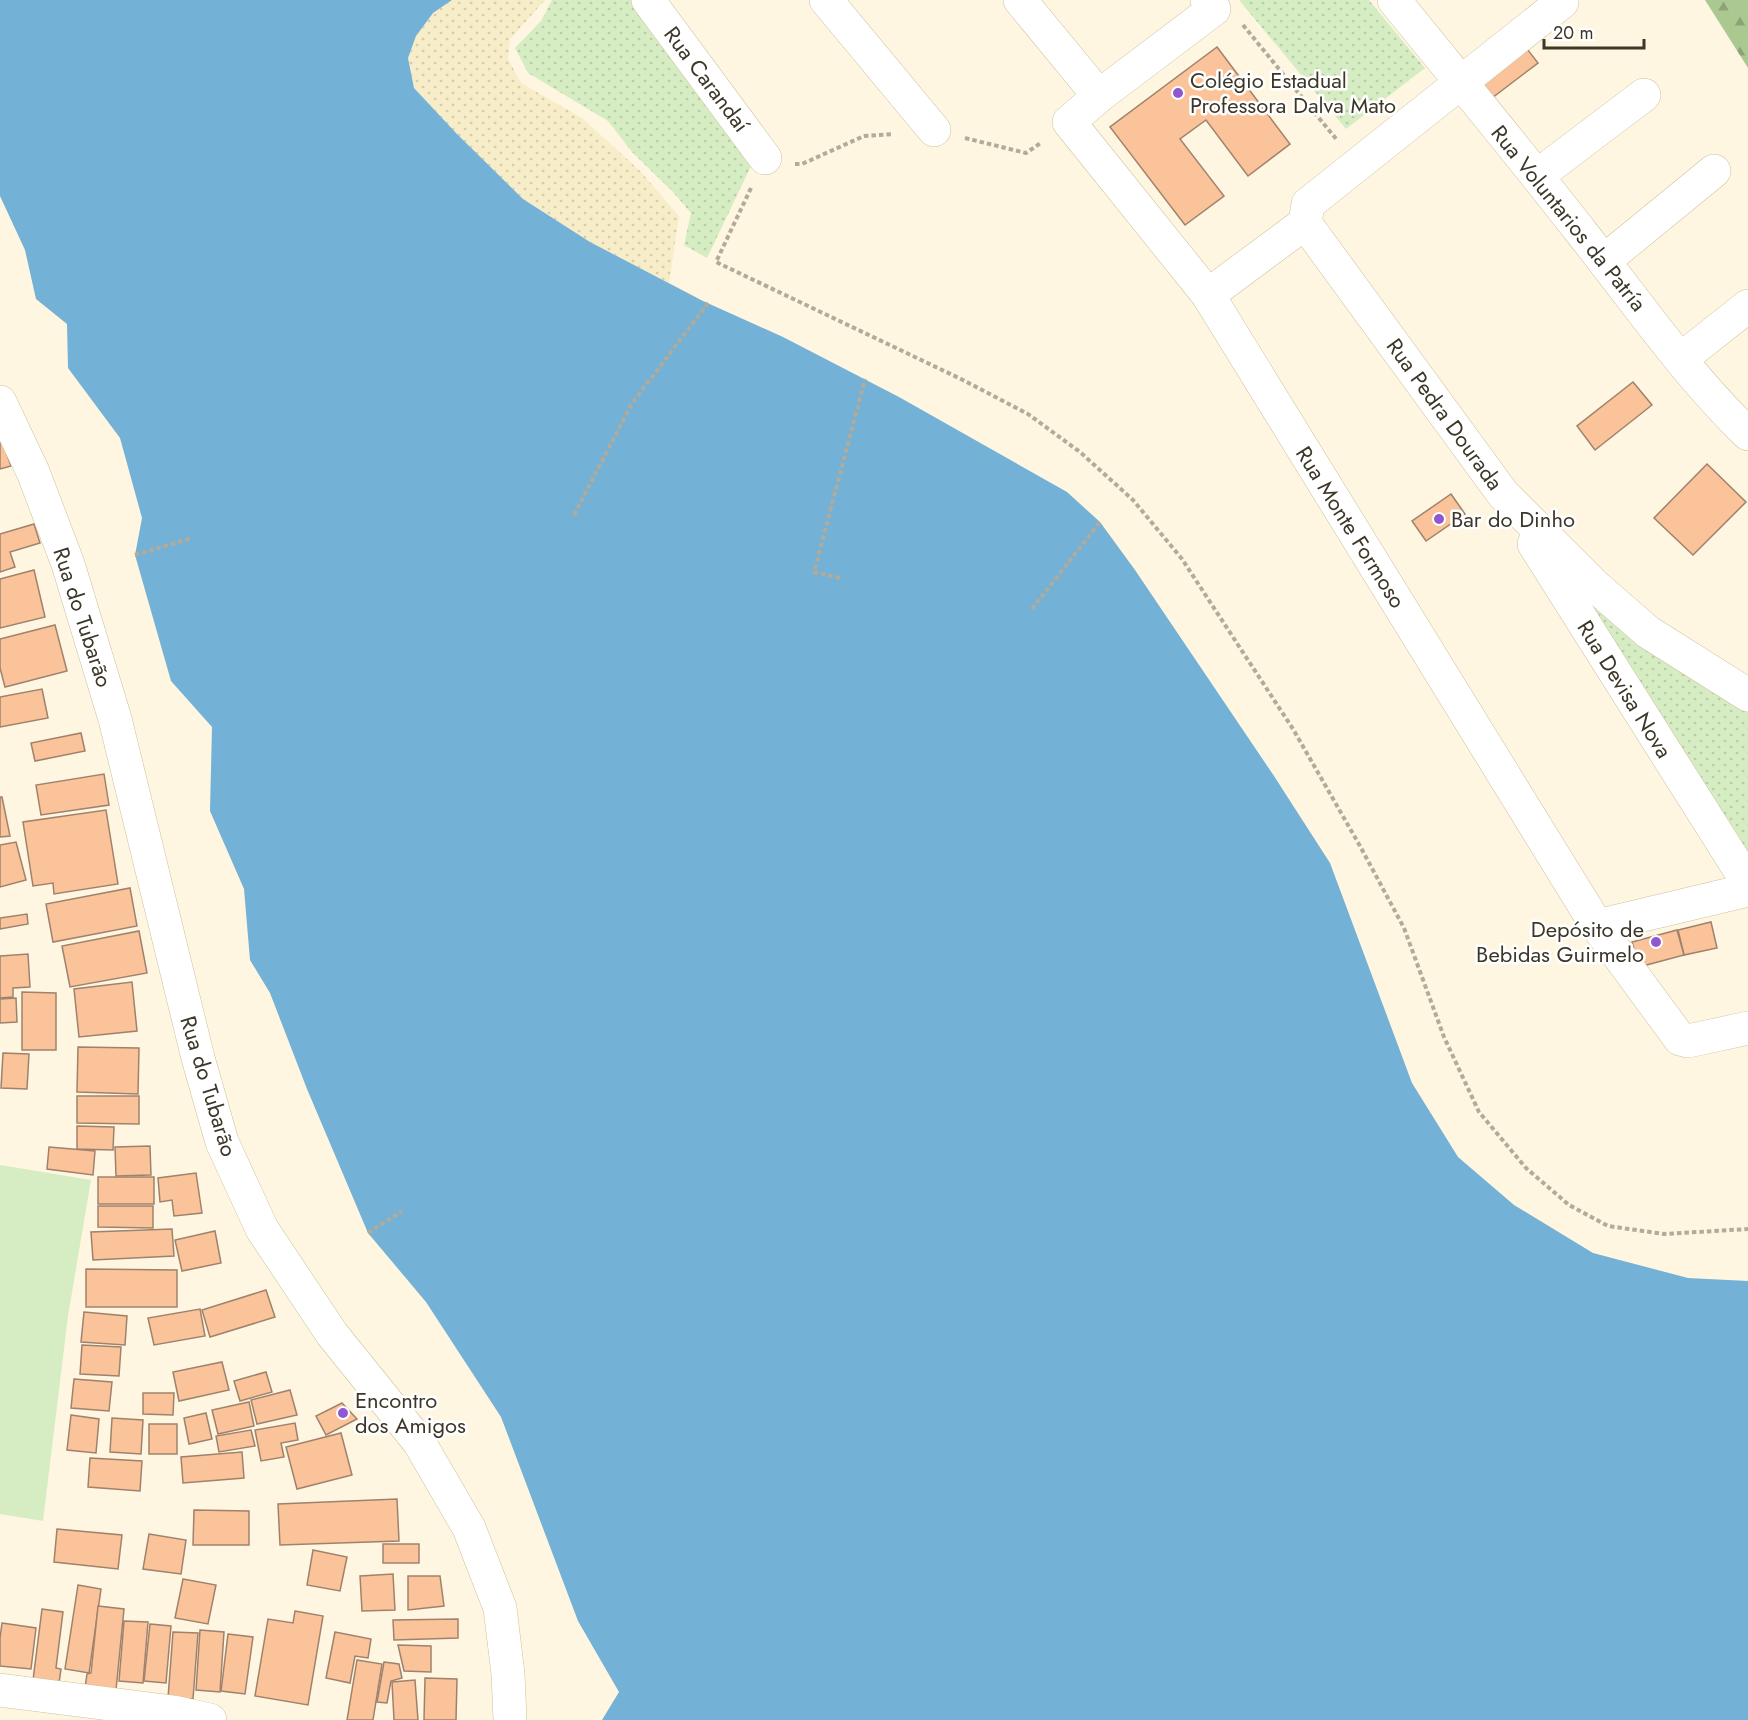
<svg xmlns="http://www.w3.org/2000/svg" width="1748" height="1720" font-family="Jost,sans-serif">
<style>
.grass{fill:#d6edc3}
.forest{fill:url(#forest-firs)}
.sand{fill:url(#sand-dots)}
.park{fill:url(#park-dots)}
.water{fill:#73b1d6}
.building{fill:#fac39a;stroke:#a0826c;stroke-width:1.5}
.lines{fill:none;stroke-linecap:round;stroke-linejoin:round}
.street-casing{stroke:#cdc19e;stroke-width:34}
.secondary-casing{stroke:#cdc19e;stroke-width:34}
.path{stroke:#b2ab99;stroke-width:4;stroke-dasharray:4.5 3;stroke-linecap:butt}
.street{stroke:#fff;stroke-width:33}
.secondary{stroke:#fff;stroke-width:33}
.poi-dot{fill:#8e58d0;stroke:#fff;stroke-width:2}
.labels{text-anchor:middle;stroke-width:5;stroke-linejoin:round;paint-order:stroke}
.street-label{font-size:22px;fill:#3c3729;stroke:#fff}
.poi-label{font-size:22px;fill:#3c3729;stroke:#fff;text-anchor:start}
</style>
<defs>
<pattern id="forest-firs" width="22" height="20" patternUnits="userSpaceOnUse" patternTransform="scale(1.5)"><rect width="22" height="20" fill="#aac890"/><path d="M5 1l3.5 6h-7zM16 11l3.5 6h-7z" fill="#8ca376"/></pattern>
<pattern id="sand-dots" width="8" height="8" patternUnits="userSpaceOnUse" patternTransform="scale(1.5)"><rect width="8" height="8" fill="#f7edc8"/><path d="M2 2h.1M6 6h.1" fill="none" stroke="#d5ccac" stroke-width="1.8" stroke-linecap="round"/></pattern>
<pattern id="park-dots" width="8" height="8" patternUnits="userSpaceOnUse" patternTransform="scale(1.5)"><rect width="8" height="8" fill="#d6edc3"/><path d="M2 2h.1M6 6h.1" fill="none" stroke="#b9cca8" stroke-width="1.8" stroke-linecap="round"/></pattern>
</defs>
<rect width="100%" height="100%" fill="#fef6e1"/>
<path class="grass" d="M0,1165L91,1180L68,1316L43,1521L0,1514Z"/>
<path class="forest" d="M1705,0H1748V68Z"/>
<path class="sand" d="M452,0H545L510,39L508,59L521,83L582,118L640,171L679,216L669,283L590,242L523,199L456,133L414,88L408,58L416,36L433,13Z"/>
<g class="park">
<path d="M552,0H641L753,162L707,258L684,245L691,213L673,192L632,152L608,121L528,73L515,48L541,21Z"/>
<path d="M1239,0H1369L1425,68L1346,129Z"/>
<path d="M1601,599L1748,707V869L1588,611Z"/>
</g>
<path class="water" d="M0,0H452L433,13L416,36L408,58L414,88L456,133L523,199L590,242L703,301L783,337L899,397L1067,492L1100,522L1135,570L1274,776L1330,863L1412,1083L1458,1157L1514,1205L1593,1253L1688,1278L1748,1281V1720H602L619,1692L578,1621L501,1417L426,1302L368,1233L307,1089L270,993L250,960L244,889L210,811L212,727L171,681L135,555L142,518L120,438L68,368L67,324L36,299L25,250L0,196Z"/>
<g class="building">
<path d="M1521,41L1538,63L1492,98L1475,76Z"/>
<path d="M1217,47L1290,144L1248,176L1206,120L1180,139L1224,196L1185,225L1110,127Z"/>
<path d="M1633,382L1652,405L1595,450L1577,426Z"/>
<path d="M0,440H2L11,466L0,469Z"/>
<path d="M1707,464L1746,502L1693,555L1654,518Z"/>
<path d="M1451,494L1465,514L1426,541L1412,521Z"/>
<path d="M34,524L40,543L10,552L15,567L0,572V534Z"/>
<path d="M34,570L45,617L0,628V579Z"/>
<path d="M55,625L67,671L5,687L0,668V639Z"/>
<path d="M42,689L48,718L0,727V697Z"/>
<path d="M81,733L85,751L35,761L31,743Z"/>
<path d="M104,774L109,805L41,815L36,785Z"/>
<path d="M0,797H2L10,836L0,837Z"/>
<path d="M106,810L118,884L54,894L53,883L33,886L23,822Z"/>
<path d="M16,842L26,880L0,887V845Z"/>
<path d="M130,888L137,926L53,942L46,904Z"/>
<path d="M27,914L28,924L0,929V918Z"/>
<path d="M1711,922L1717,948L1684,955L1678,930Z"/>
<path d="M1677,930L1684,955L1639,967L1632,942Z"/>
<path d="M139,931L147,973L70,987L62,946Z"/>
<path d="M28,954L30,987L13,988V997L0,998V956Z"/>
<path d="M132,982L137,1031L79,1037L74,989Z"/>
<path d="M22,992L56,993V1050H22Z"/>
<path d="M16,998L17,1022L0,1023V999Z"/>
<path d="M78,1047L139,1048L138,1094L77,1092Z"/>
<path d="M3,1053L29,1054L27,1089L1,1088Z"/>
<path d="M77,1096H139V1124L77,1123Z"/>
<path d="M77,1126L114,1127L113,1150L77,1149Z"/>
<path d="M150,1146L151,1175L116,1176L115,1147Z"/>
<path d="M49,1147L95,1151L93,1175L47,1169Z"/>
<path d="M196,1173L202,1213L174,1216L172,1200L160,1202L158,1178Z"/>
<rect x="98" y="1177" width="56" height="27"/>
<path d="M98,1206H153V1228L98,1227Z"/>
<path d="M172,1229L174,1256L93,1260L91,1232Z"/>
<path d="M215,1231L221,1263L182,1271L175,1240Z"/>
<path d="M86,1269L177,1270V1307H86Z"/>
<path d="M266,1290L275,1317L210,1337L202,1310Z"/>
<path d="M200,1309L205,1336L154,1345L148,1318Z"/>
<path d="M84,1312L127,1316L125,1345L81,1342Z"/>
<path d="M82,1345L121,1347L119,1376L80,1374Z"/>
<path d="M222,1362L229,1390L179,1401L173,1372Z"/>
<path d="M266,1372L272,1392L240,1401L234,1381Z"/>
<path d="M74,1379L112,1382L109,1411L71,1408Z"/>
<path d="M290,1390L297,1415L257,1424L251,1400Z"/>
<path d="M143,1393H174L173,1415L143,1414Z"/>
<path d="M249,1402L254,1426L218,1434L212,1410Z"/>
<path d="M342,1403L357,1419L326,1435L316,1416Z"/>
<path d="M206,1413L212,1439L189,1444L184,1418Z"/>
<path d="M71,1415L99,1419L96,1453L67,1450Z"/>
<path d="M112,1418L143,1420L141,1454L110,1452Z"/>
<path d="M295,1423L298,1440L281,1443L284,1457L261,1461L255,1430Z"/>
<rect x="149" y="1424" width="28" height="30"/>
<path d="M251,1430L255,1446L219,1452L216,1436Z"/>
<path d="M341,1433L352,1475L297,1489L286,1447Z"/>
<path d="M242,1452L244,1478L183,1483L181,1457Z"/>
<path d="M90,1458L142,1461L140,1491L88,1487Z"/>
<path d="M397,1499L399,1541L280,1545L278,1504Z"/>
<path d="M194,1510L249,1511V1545H193Z"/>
<path d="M57,1529L122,1535L118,1569L54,1562Z"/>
<path d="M149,1534L186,1540L181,1574L143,1569Z"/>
<rect x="383" y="1544" width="36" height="19"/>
<path d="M313,1550L347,1557L340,1591L307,1585Z"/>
<path d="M393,1574L395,1610L362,1611L360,1576Z"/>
<path d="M408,1576H440L444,1606L408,1610Z"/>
<path d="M183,1579L216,1585L208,1624L175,1618Z"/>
<path d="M78,1585L101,1589L89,1673L65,1669Z"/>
<path d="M98,1606L124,1609L116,1690L85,1688L87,1674L91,1673Z"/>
<path d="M42,1609L63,1612L56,1668L61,1669L59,1683L33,1680Z"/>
<path d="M295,1611L323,1616L308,1705L255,1696L268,1619L293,1623Z"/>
<path d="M458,1619V1638L394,1640L393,1620Z"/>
<path d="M124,1621L148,1622L143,1683L119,1681Z"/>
<path d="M2,1623L36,1628L31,1669L0,1666V1638Z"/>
<path d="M150,1624L171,1626L166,1683L144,1681Z"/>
<path d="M200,1630L224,1632L220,1692L196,1690Z"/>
<path d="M173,1632L198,1633L193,1699L168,1698Z"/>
<path d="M335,1632L371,1639L368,1658L355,1656L350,1683L326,1678Z"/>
<path d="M228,1634L253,1637L245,1694L221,1691Z"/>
<path d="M398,1645L431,1646V1672L404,1671Z"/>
<path d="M357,1660L382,1664L373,1720H347Z"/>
<path d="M384,1662L399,1664L402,1678L391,1681L387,1703L377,1702Z"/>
<path d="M425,1678L457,1679L456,1720H424Z"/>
<path d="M415,1680L418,1720H394L392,1682Z"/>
</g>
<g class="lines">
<defs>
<g id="street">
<path d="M648,0L765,158"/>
<path d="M826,0L934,130"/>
<path d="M1020,0L1099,96"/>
<path d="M1207,0L1214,9L1099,96L1069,122L1208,295L1597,926L1680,1039L1688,1041L1748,1028"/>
<path d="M1537,176L1644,95"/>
<path d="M1305,223L1503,494L1594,585L1648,632L1748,695"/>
<path d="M1604,261L1714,171"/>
<path d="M1208,295L1305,223L1308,204L1562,2"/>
<path d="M1681,359L1748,306"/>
<path d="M0,402L33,472L68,564L115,719L198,1058L222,1142L262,1229L332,1334L419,1442L469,1528L500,1608L508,1674L510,1720"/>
<path d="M1534,544L1748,883"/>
<path d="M1597,926L1748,890"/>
<path d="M0,1690L173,1712L210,1720"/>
</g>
<path id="secondary" d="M1394,0C1458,79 1523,157 1585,237C1638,304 1687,375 1748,434"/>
</defs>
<use href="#street" class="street-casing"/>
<use href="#secondary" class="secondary-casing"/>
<g class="path">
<path d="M1243,25L1337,140"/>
<path d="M965,138L1026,153L1042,142"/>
<path d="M795,164H802L864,136L893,134"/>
<path d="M751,188L716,262L961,379L1028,414L1080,452L1133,500L1182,559L1293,729L1360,846L1404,928L1444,1037L1479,1112L1526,1168L1569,1205L1608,1226L1664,1234L1748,1229"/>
<path d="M574,515L631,405L708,303"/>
<path d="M135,555L192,538"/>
<path d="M840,578L814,572L865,379"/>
<path d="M1032,609L1100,522"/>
<path d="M368,1233L402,1211"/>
</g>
<use href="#street" class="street"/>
<use href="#secondary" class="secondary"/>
</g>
<g class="poi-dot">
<circle cx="1178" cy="93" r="6"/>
<circle cx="1439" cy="519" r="6"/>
<circle cx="1656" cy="942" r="6"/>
<circle cx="343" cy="1413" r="6"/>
</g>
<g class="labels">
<g class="street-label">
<text transform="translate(707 79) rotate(53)" y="8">Rua Carandaí</text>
<text transform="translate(1569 218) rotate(51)" y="8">Rua Voluntarios da Patría</text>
<text transform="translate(1445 414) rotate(54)" y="8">Rua Pedra Dourada</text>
<text transform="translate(1351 527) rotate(58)" y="8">Rua Monte Formoso</text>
<text transform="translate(83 617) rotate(72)" y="8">Rua do Tubarão</text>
<text transform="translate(1625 689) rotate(58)" y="8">Rua Devisa Nova</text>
<text transform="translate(209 1086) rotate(73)" y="8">Rua do Tubarão</text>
</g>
<g class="poi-label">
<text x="1190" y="88">Colégio Estadual<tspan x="1190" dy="25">Professora Dalva Mato</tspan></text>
<text x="1451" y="527">Bar do Dinho</text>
<text x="1644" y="937" text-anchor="end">Depósito de<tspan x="1644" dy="25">Bebidas Guirmelo</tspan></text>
<text x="355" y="1408">Encontro<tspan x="355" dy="25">dos Amigos</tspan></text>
</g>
</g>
<path d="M1544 39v9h100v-9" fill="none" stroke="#3c3729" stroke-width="3"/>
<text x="1553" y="39" font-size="18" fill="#3c3729" stroke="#ffffff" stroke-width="4.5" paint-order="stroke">20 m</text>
</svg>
